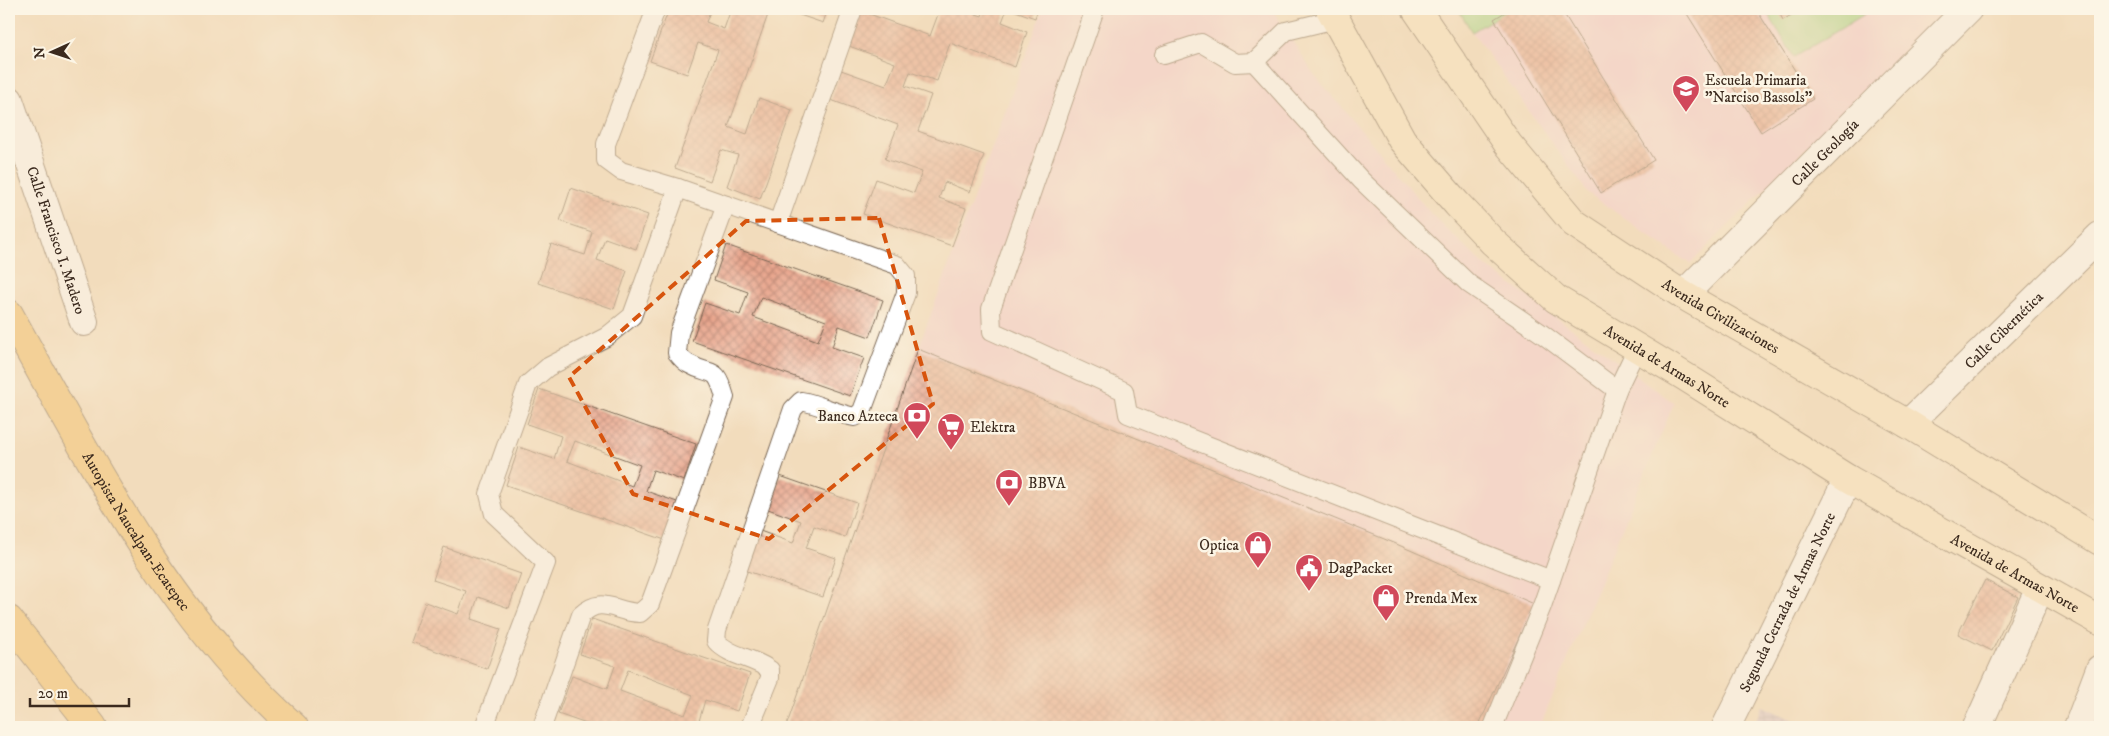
<svg xmlns="http://www.w3.org/2000/svg" width="2109" height="736" font-family="'IM FELL DW Pica',serif">
<style>
.built{fill:#f6cfd7}
.industrial{fill:url(#industrial-grid)}
.green{fill:#a2d888;stroke:#6e8153}
.building{fill:url(#building-cross-hatch);fill-rule:evenodd}
.lines{fill:none;stroke-linecap:round;stroke-linejoin:round}
.service-casing{stroke:#7b6855;stroke-width:20}
.minor-casing{stroke:#7b6855;stroke-width:30}
.secondary-casing{stroke:#7b6855;stroke-width:30}
.motorway-casing{stroke:#7b6855;stroke-width:30}
.service{stroke:#fff;stroke-width:18}
.minor{stroke:#fff;stroke-width:28}
.secondary{stroke:#fae7c3;stroke-width:28}
.motorway{stroke:#f3c26a;stroke-width:28}
.marked{fill:none;stroke:#d7540e;stroke-width:4;stroke-dasharray:10 6;stroke-linejoin:round}
.labels{text-anchor:middle;stroke-width:5;stroke-linejoin:round;paint-order:stroke}
.poi-label{font-size:15px;fill:#3b2a1e;stroke:#fcf5e5;text-anchor:start}
.street-label{font-size:15px;fill:#3b2a1e;stroke:#fcf5e5}
</style>
<defs>
<pattern id="industrial-grid" width="8" height="8" patternUnits="userSpaceOnUse" patternTransform="scale(1.25)"><rect width="8" height="8" fill="#d1bdc9"/><path d="M0 4h8M4 0v8" fill="none" stroke="#ab9aa3"/></pattern>
<pattern id="building-cross-hatch" width="8" height="8" patternUnits="userSpaceOnUse" patternTransform="scale(1.25)"><rect width="8" height="8" fill="#e8a48c"/><path d="M0 0l8 8M0 8l8-8" fill="none" stroke="#bd8672"/></pattern>
</defs>
<rect width="100%" height="100%" fill="#fcf5e5"/>
<filter id="ink" filterUnits="userSpaceOnUse"><feTurbulence type="fractalNoise" baseFrequency=".02" numOctaves="2"/><feDisplacementMap in="SourceGraphic" scale="10" xChannelSelector="R" yChannelSelector="G"/><feConvolveMatrix kernelMatrix="1 2 1 2 8 2 1 2 1" color-interpolation-filters="sRGB"/></filter>
<filter id="wash" filterUnits="userSpaceOnUse"><feTurbulence type="fractalNoise" baseFrequency=".0096" numOctaves="4" result="noise"/><feDisplacementMap in="SourceGraphic" scale="20" xChannelSelector="R" yChannelSelector="G"/><feGaussianBlur stdDeviation="1.12" result="paint"/><feColorMatrix in="noise" values="0 0 0 0 0 0 0 0 0 0 0 0 0 0 0 0 0 1.4 0 .05"/><feComposite in="paint" operator="in"/></filter>
<g filter="url(#wash)">
<rect width="100%" height="100%" fill="#f2dcbc"/>
<g class="built">
<path d="M1043,9H1272L1313,73L1432,215L1483,264L1674,403L1540,727H786L918,349Z"/>
<path d="M1510,9H1946L1690,264L1588,193L1472,32Z"/>
</g>
<path class="industrial" d="M1762,706L1810,727H1753Z"/>
<g class="green">
<path d="M1458,9H1510L1472,32Z"/>
<path d="M1765,9H1873L1794,57Z"/>
</g>
<g id="blocks">
<g class="building">
<path d="M669,9H711L706,22L724,29L731,9H770L728,127L747,134L759,98L792,110L760,199L727,186L738,155L721,150L710,181L675,168L718,50L698,43L687,74L650,61Z"/>
<path d="M789,9H828L823,23L788,11Z"/>
<path d="M940,9H961L982,16L984,9H1007L1002,22L1027,32L1015,67L950,43L937,81L910,72L905,86L931,95L918,131L984,155L970,192L945,182L939,198L966,208L952,246L863,214L876,179L914,193L922,172L885,159L898,125L831,100L841,70L886,86L895,63L849,46L861,11L930,36Z"/>
<path d="M1010,9H1038L1035,18Z"/>
<path d="M1510,9H1561L1654,160L1601,193L1494,19Z"/>
<path d="M1684,9H1756L1813,99L1761,132Z"/>
<path d="M1777,9H1801L1783,20Z"/>
<path d="M571,188L648,215L636,249L605,238L597,260L627,271L614,309L538,283L551,244L585,255L592,232L560,221Z"/>
<path d="M726,245L883,300L870,337L839,326L832,347L864,358L850,396L692,341L705,303L740,315L748,292L714,280ZM761,297L826,321L818,341L753,317Z"/>
<path d="M918,349L1394,543L1534,604L1478,727H786Z"/>
<path d="M539,389L696,444L684,481L653,470L646,491L677,502L665,540L506,485L519,447L554,459L561,436L527,424ZM575,441L640,465L632,486L567,461Z"/>
<path d="M780,476L857,503L845,537L814,526L806,548L836,558L823,597L747,571L760,531L793,543L801,521L768,509Z"/>
<path d="M444,547L521,574L509,608L478,597L471,619L501,629L487,669L411,642L425,602L458,614L466,591L433,580Z"/>
<path d="M1985,580L2018,597L1992,651L1958,634Z"/>
<path d="M592,619L750,674L737,711L705,700L699,721L717,727H595L558,714L572,676L607,689L615,666L580,654ZM628,670L693,695L685,715L620,691Z"/>
</g>
</g>
</g>
<g filter="url(#ink)">
<use href="#blocks" fill-opacity="0" stroke="#7b6855" stroke-width="1"/>
<g class="lines">
<defs>
<g id="service">
<path d="M656,9L606,144V160L621,171L678,188L897,265L906,276V293L862,411L855,417C836,414 819,404 801,401L793,409L717,630L716,641C730,657 753,657 770,670V678L750,727"/>
<path d="M1095,9L991,309L992,331L1124,391L1128,414L1551,580"/>
<path d="M1164,55L1201,43L1235,63L1254,62L1286,31L1336,19"/>
<path d="M1254,62L1361,180L1469,284L1541,333L1617,390"/>
<path d="M778,223L853,9"/>
<path d="M484,727L546,563L494,514L489,494L528,384L548,367L606,337L632,316L678,188"/>
<path d="M542,727L581,615C602,595 614,612 640,613L650,604L725,397C715,363 713,378 689,364C684,362 680,356 677,353L679,333L726,205"/>
<path d="M1493,727L1542,606L1617,390L1637,348"/>
</g>
<g id="minor">
<path id="s1" d="M9,100L84,322"/>
<path id="s2" d="M1683,295L1968,9"/>
<path id="s3" d="M1908,424L2100,236"/>
<path id="s4" d="M1726,727L1848,479"/>
<path d="M1977,727L2040,588"/>
<path d="M2078,727L2100,669"/>
</g>
<g id="secondary">
<path id="s5" d="M1330,9L1402,140L1457,204L1493,242L1556,299L1684,376L1848,479L2100,621"/>
<path id="s6" d="M1416,9L1508,144L1574,223L1683,295L1908,424L2100,541"/>
</g>
<g id="motorway">
<path id="s7" d="M9,314C90,460 168,615 294,727"/>
<path d="M9,620L93,727"/>
</g>
</defs>
<use href="#service" class="service-casing"/>
<use href="#minor" class="minor-casing"/>
<use href="#secondary" class="secondary-casing"/>
<use href="#motorway" class="motorway-casing"/>
<use href="#service" class="service"/>
<use href="#minor" class="minor"/>
<use href="#secondary" class="secondary"/>
<use href="#motorway" class="motorway"/>
</g>
</g>
<path d="M0 0H2109V736H0ZM879,218L933,404L769,539L633,494L569,377L746,221Z" fill="#f2dcbc" fill-opacity=".55" fill-rule="evenodd"/>
<path class="marked" d="M879,218L933,404L769,539L633,494L569,377L746,221Z"/>
<defs>
<symbol id="school-pin" viewBox="-11 -11 22 30"><path d="M0 17L-7.5 6A9.5 9.5 0 1 1 7.5 6Z" fill="#d1495b" stroke="#fcf5e5"/><path d="M0-5L7-2L0 1L-7-2ZM-4 1L0 2.5L4 1V4Q0 6-4 4Z" fill="#fff"/></symbol>
<symbol id="bank-pin" viewBox="-11 -11 22 30"><path d="M0 17L-7.5 6A9.5 9.5 0 1 1 7.5 6Z" fill="#d1495b" stroke="#fcf5e5"/><path d="M-6-4H6V4H-6ZM0-2.3a2.3 2.3 0 1 0 0 4.6a2.3 2.3 0 1 0 0-4.6Z" fill="#fff"/></symbol>
<symbol id="supermarket-pin" viewBox="-11 -11 22 30"><path d="M0 17L-7.5 6A9.5 9.5 0 1 1 7.5 6Z" fill="#d1495b" stroke="#fcf5e5"/><path d="M-6-5.5h2.5l.6 2H6L4.5 2H-2.5L-4.4-4H-6ZM-1.5 3.2a1.3 1.3 0 1 0 .1 0ZM3 3.2a1.3 1.3 0 1 0 .1 0Z" fill="#fff"/></symbol>
<symbol id="shop-pin" viewBox="-11 -11 22 30"><path d="M0 17L-7.5 6A9.5 9.5 0 1 1 7.5 6Z" fill="#d1495b" stroke="#fcf5e5"/><path d="M-5-2.5h2.3a2.7 3.5 0 0 1 5.4 0H5L5.5 6h-11ZM-1.5-2.5h3a1.5 2.3 0 0 0-3 0Z" fill="#fff"/></symbol>
<symbol id="civic-pin" viewBox="-11 -11 22 30"><path d="M0 17L-7.5 6A9.5 9.5 0 1 1 7.5 6Z" fill="#d1495b" stroke="#fcf5e5"/><path d="M-.6-6.5H3V-4.5H.6V-3L4-1V1h2V6H-6V1h2V-1L-.6-3ZM-1.2 2.5V6h2.4V2.5Z" fill="#fff"/></symbol>
</defs>
<g fill-rule="evenodd">
<use href="#school-pin" x="1670" y="73" width="32" height="43"/>
<use href="#bank-pin" x="901" y="400" width="32" height="43"/>
<use href="#supermarket-pin" x="935" y="411" width="32" height="43"/>
<use href="#bank-pin" x="993" y="467" width="32" height="43"/>
<use href="#shop-pin" x="1242" y="529" width="32" height="43"/>
<use href="#civic-pin" x="1293" y="552" width="32" height="43"/>
<use href="#shop-pin" x="1370" y="582" width="32" height="43"/>
</g>
<g class="labels">
<g class="poi-label">
<text x="1705" y="85">Escuela Primaria<tspan x="1705" dy="17">"Narciso Bassols"</tspan></text>
<text x="898" y="421" text-anchor="end">Banco Azteca</text>
<text x="970" y="432">Elektra</text>
<text x="1028" y="488">BBVA</text>
<text x="1239" y="550" text-anchor="end">Optica</text>
<text x="1328" y="573">DagPacket</text>
<text x="1405" y="603">Prenda Mex</text>
</g>
<g class="street-label">
<text dy="5" stroke="none"><textPath href="#s2" startOffset="201">Calle Geología</textPath></text>
<text dy="5" stroke="none"><textPath href="#s1" startOffset="148">Calle Francisco I. Madero</textPath></text>
<text dy="5" stroke="none"><textPath href="#s6" startOffset="440">Avenida Civilizaciones</textPath></text>
<text dy="5" stroke="none"><textPath href="#s3" startOffset="134">Calle Cibernética</textPath></text>
<text dy="5" stroke="none"><textPath href="#s5" startOffset="501">Avenida de Armas Norte</textPath></text>
<text dy="5" stroke="none"><textPath href="#s7" startOffset="252">Autopista Naucalpan-Ecatepec</textPath></text>
<text dy="5" stroke="none"><textPath href="#s5" startOffset="906">Avenida de Armas Norte</textPath></text>
<text dy="5" stroke="none"><textPath href="#s4" startOffset="139">Segunda Cerrada de Armas Norte</textPath></text>
</g>
</g>
<rect width="2109" height="736" fill="none" stroke="#fcf5e5" stroke-width="30"/>
<g transform="translate(52 52) rotate(267)" stroke="#fcf5e5" stroke-width="4" paint-order="stroke">
<path d="M0-4L9 19L0 12L-9 19Z" fill="#3b2a1e"/>
<text y="-8" font-size="14" font-weight="bold" text-anchor="middle" fill="#3b2a1e">N</text>
</g>
<path d="M30 698v8h99v-8" fill="none" stroke="#3b2a1e" stroke-width="2.5"/>
<text x="38" y="698" font-size="15" fill="#3b2a1e" stroke="#fcf5e5" stroke-width="4" paint-order="stroke">20 m</text>
</svg>
